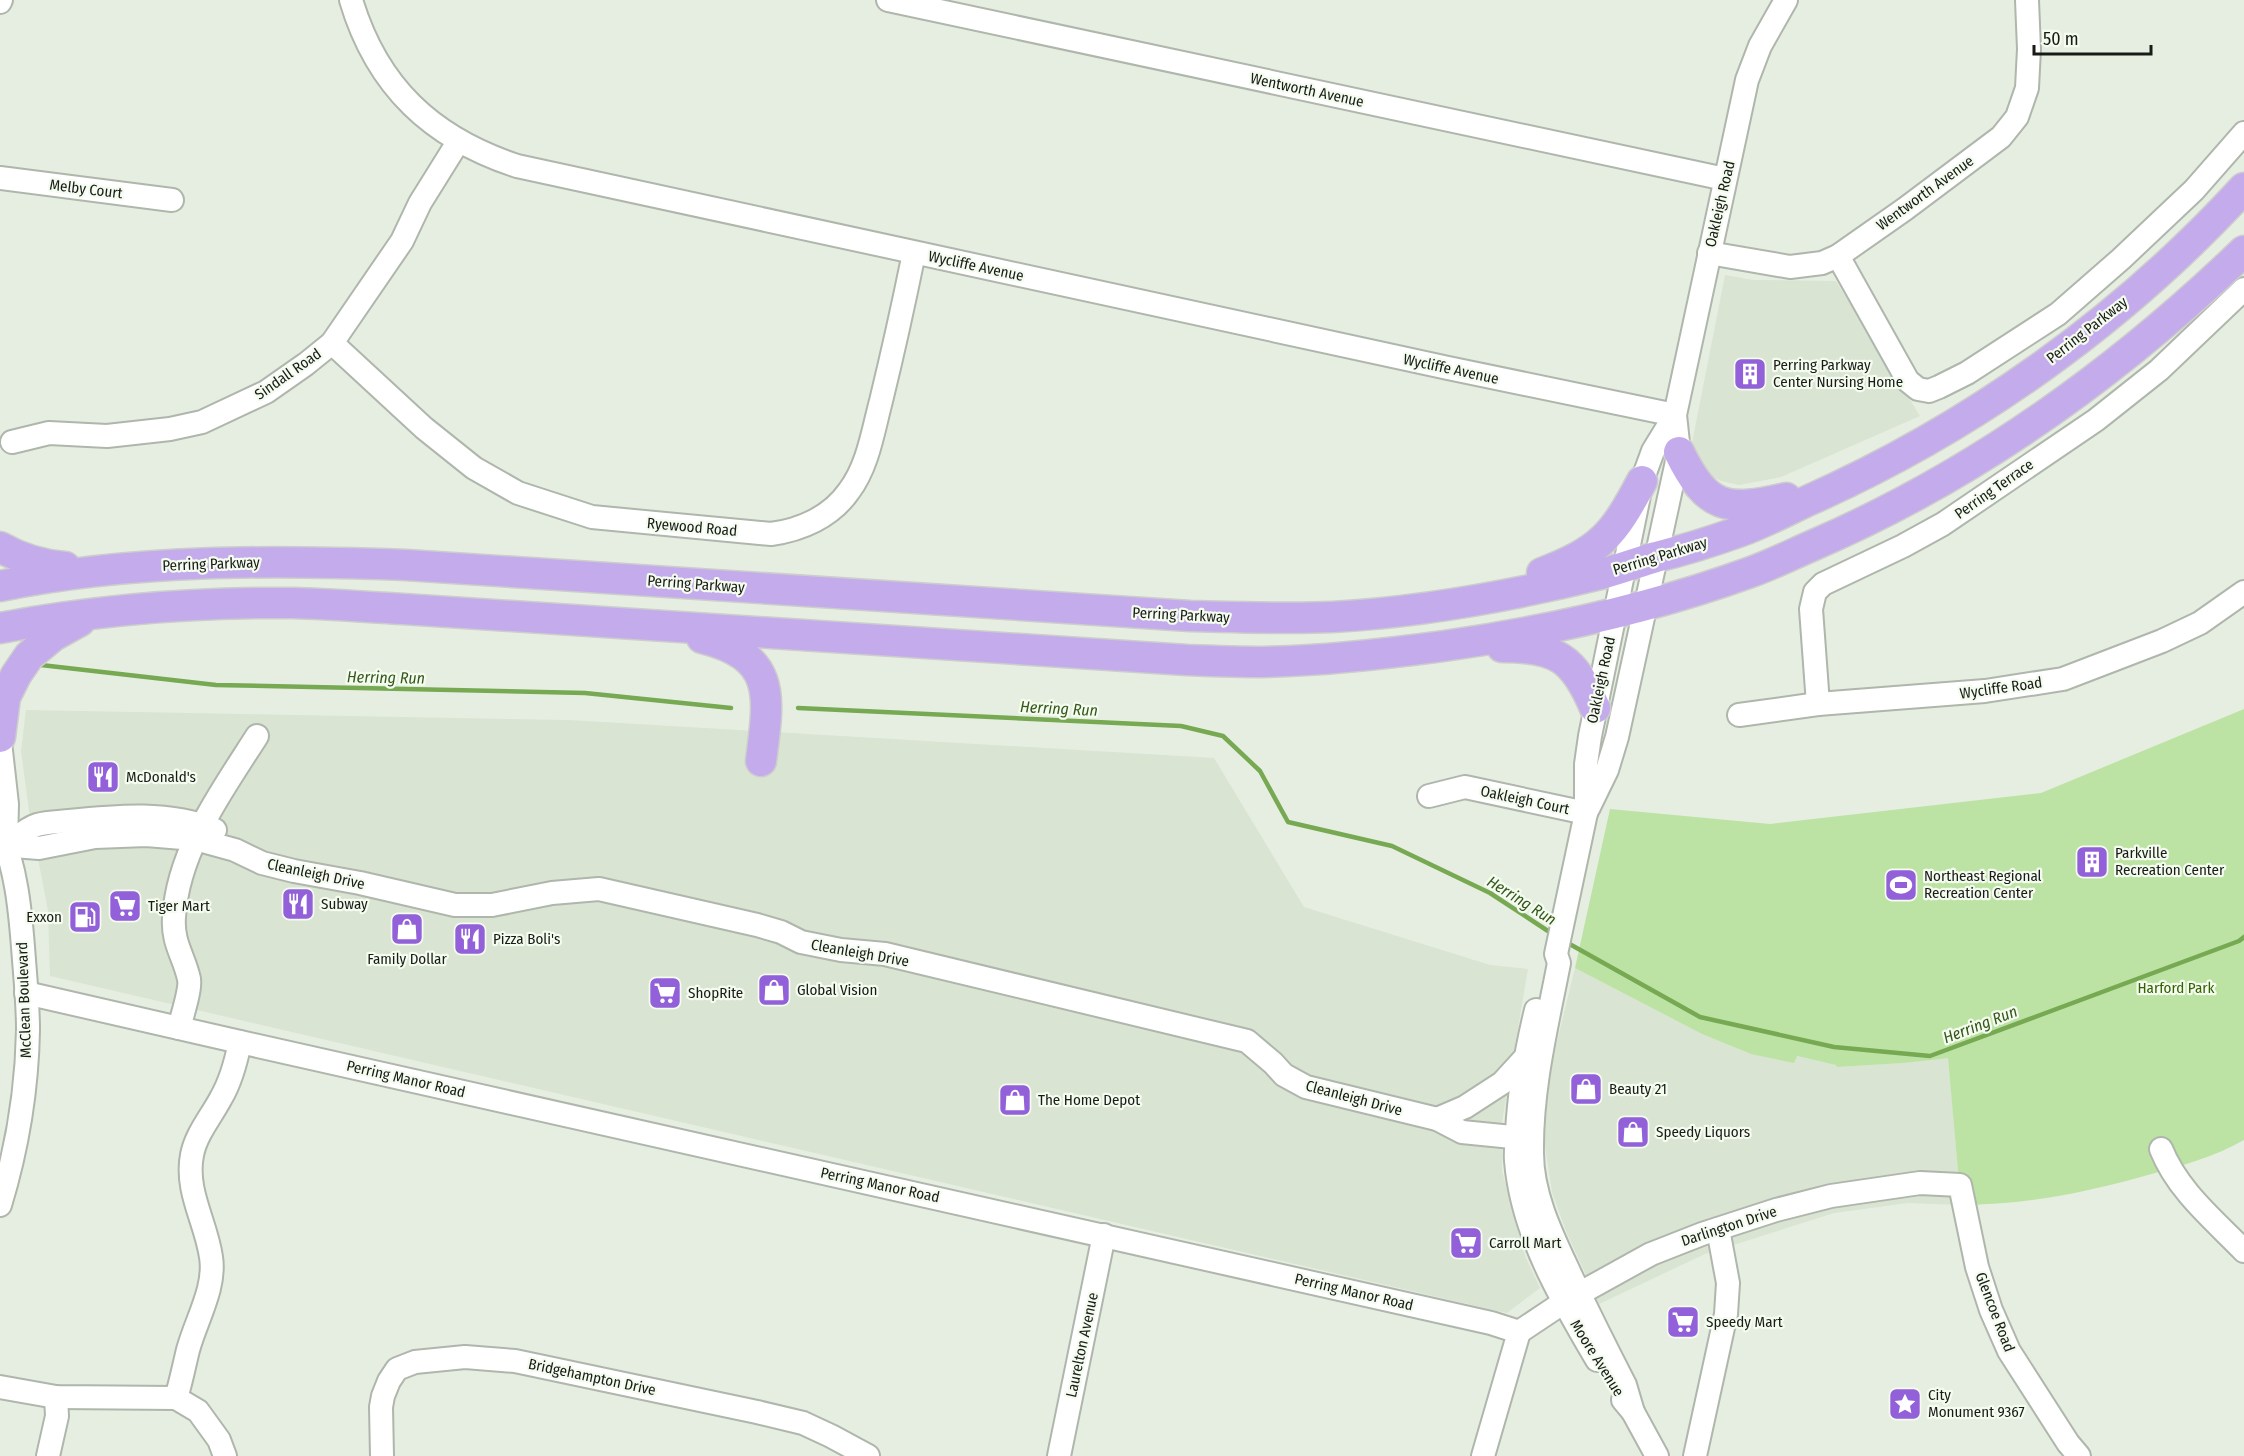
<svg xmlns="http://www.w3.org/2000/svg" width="2244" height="1456" font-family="'Fira Sans Condensed',sans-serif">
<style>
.built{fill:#d9e4d2}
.green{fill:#bce3a4}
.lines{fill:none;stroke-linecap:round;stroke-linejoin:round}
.stream{stroke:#76a952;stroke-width:4.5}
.minor-casing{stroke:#afb6ab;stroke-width:26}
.major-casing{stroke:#cccdcc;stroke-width:33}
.minor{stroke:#fff;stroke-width:22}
.major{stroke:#c4abeb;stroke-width:30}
.labels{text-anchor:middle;stroke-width:4.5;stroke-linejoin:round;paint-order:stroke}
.street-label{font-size:15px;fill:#191b17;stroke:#f4fbef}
.poi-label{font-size:15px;fill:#191b17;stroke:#f4fbef;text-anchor:start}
.park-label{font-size:15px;fill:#346200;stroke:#f4fbef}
.water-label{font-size:16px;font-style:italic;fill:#35571b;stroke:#f4fbef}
</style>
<rect width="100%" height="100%" fill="#e6eee2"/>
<g class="built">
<path d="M1725,275L1753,280L1836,281L1920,416L1781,477L1739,485L1721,481L1704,473L1693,462L1692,443Z"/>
<path d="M26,710L569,720L1214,758L1304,907L1490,965L1528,969L1502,1122V1171L1525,1256L1540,1288L1507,1313L50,976L48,911L29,811L21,751Z"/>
<path d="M1575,968L1702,1034L1751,1054L1796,1056L1837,1065V1067L1904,1063L1948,1057L1961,1205L1908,1203L1834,1213L1705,1254L1599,1304L1566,1231L1552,1192L1544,1139L1542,1103Z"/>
</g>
<path class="green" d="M2244,709V1140C2214,1157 2181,1166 2148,1175C2087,1192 2026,1205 1961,1205L1948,1058L1904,1063L1837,1067L1836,1065L1797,1056L1794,1063L1751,1054L1702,1034L1575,968L1610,809L1770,824L2041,793Z"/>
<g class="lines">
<g class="stream">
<path d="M41,665L216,685L585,693L731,708"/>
<path d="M798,708L1181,726L1223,736L1260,771L1288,822L1392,846L1490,893L1554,935"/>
<path d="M1566,942L1700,1017L1834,1047L1930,1056L2239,941L2244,937"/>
</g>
<defs>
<g id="minor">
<path d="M351,0C377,87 432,138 517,166L1448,368L1675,415"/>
<path d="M888,0L1725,179"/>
<path d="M0,2L1,0"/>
<path d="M0,178L172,200"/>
<path d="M1709,253L1790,267L1822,263L1838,256L1905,209L2001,137L2017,117L2027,88L2029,49L2027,0"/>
<path d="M1838,256L1908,381L1918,389L1929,391L1939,387L1967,373L2058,314L2121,259L2194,190L2244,133"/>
<path d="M332,343L424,428L474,468L518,493L592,517L771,534C801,530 831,517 849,491C868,466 873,431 881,401C893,352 904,302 914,253"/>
<path d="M12,442L49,433L107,436L170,429L202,422L266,392L306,364L332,343L402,241L420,203L458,142"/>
<path d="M1818,704L1811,609L1815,592L1823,584L1903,546L1943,524L2096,420L2159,370L2244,289"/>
<path d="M1739,715L1818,704L1985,691L2063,679L2162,641L2200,623L2244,592"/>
<path d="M0,742L7,804L6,845"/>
<path d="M1429,796L1465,787L1586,813"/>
<path d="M1588,809L1607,770L1617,737L1646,604L1679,452L1675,415L1747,80L1760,46L1786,0"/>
<path d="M0,845L39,848L95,837L146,835L195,839L235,850L262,863L294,871L360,883L455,905H492L552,893L599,889L757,925L781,932L801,942L841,950L885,954L1247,1041L1273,1063L1284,1075L1306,1087L1437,1119L1462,1132L1532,1139"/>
<path d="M6,845C15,839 27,828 37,825C47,822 59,822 69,821C117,816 170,811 215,830"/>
<path d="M26,993L240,1042L1491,1323L1519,1332"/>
<path d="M1536,1010C1526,1051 1519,1091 1517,1133C1517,1142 1515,1152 1516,1161C1522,1233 1561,1299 1597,1360"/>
<path d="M179,1028C182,1016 191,989 189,979C184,956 172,943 174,917C178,850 222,791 257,736"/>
<path d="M1437,1119L1465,1107L1502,1083L1524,1059"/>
<path d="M2161,1149C2178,1191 2213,1219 2244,1251"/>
<path d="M0,1205C17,1149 27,1089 28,1030C28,1002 25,975 23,947C20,909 16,867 0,831"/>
<path d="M1519,1332L1564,1302L1651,1254L1702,1234L1776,1210L1831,1196L1920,1183L1960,1185L1977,1267L1991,1310L2009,1351L2068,1443L2079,1456"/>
<path d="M0,1387L56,1397L176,1398L198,1411L219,1440L225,1456"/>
<path d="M176,1398C181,1382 184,1366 188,1350C196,1320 216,1288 211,1257C206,1222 185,1191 192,1155C196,1134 211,1117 221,1098C231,1081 236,1062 240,1042"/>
<path d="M1623,1400L1633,1412L1657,1456"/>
<path d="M1633,1412L1625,1385C1607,1350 1589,1314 1572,1278C1554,1239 1532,1197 1532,1153C1531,1089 1547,1025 1559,963L1556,954L1586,813V764L1590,736L1642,481L1653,451L1675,415"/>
<path d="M48,1456L57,1416L56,1397"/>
<path d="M382,1456L381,1407L383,1396L389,1381L397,1369L415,1362L465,1357L515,1361L757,1412L803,1423L831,1436L868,1456"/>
<path d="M1059,1456L1104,1235"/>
<path d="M1483,1456L1519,1332"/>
<path d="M1695,1456L1726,1314L1728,1283L1718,1229"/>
</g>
<g id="major">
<path d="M1679,452C1707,509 1726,512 1786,498"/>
<path d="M0,547C21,559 40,565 65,567"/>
<path d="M1542,573C1601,550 1613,536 1642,481"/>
<path d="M0,586C133,559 270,560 406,565L1190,616C1237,617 1285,619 1332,617C1424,612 1516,595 1605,573C1623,568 1639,562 1656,557C1685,550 1713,541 1741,531C1763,523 1784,512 1805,502C1970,429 2122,321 2244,188"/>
<path d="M0,628C96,610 195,602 293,603C330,604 366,607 403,609L1187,660C1212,661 1238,662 1263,662C1323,661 1384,654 1444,646C1549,631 1652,608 1751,572C1773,564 1795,553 1816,544C1977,474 2118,372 2244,251"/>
<path d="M702,638C778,657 769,697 761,761"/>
<path d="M1502,647C1557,647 1574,658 1595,708"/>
<path d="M0,737L5,697L16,675L29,656L53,636L80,621"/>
</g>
</defs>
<use href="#minor" class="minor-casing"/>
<use href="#major" class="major-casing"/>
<use href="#minor" class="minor"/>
<use href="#major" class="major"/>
</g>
<defs>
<symbol id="building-square" viewBox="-11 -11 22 22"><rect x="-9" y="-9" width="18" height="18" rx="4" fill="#9260d9" stroke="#f4fbef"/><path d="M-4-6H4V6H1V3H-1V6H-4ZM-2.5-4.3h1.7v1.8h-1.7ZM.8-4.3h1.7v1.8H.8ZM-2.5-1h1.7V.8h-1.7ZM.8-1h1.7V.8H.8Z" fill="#fff"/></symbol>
<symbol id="restaurant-square" viewBox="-11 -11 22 22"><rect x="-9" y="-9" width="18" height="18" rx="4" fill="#9260d9" stroke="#f4fbef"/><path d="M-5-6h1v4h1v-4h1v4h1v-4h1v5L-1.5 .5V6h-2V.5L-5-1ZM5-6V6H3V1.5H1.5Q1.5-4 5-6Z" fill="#fff"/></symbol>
<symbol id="stadium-square" viewBox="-11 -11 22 22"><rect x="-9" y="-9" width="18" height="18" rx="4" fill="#9260d9" stroke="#f4fbef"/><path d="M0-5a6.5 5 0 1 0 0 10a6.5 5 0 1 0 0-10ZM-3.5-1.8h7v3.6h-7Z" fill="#fff"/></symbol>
<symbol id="supermarket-square" viewBox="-11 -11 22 22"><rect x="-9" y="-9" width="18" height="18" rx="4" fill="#9260d9" stroke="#f4fbef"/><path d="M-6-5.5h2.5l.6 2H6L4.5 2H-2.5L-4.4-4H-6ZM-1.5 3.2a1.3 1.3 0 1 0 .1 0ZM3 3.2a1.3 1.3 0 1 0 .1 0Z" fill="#fff"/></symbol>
<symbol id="fuel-square" viewBox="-11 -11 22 22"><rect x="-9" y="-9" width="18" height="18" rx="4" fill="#9260d9" stroke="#f4fbef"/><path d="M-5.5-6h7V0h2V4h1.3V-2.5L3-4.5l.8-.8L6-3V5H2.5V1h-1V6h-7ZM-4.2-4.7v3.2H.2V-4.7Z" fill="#fff"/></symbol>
<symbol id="shop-square" viewBox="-11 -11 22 22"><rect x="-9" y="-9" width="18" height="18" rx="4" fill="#9260d9" stroke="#f4fbef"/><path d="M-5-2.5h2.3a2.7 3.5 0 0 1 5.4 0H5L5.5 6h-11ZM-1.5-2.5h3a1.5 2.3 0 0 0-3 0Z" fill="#fff"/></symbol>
<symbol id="sight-square" viewBox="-11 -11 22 22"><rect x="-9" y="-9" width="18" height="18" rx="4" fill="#9260d9" stroke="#f4fbef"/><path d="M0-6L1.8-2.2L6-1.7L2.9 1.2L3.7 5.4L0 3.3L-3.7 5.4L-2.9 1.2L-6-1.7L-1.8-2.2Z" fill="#fff"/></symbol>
</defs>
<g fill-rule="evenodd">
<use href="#building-square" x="1731" y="355" width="38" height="38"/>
<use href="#restaurant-square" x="84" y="758" width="38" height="38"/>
<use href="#building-square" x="2073" y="843" width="38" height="38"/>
<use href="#stadium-square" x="1882" y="866" width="38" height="38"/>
<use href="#restaurant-square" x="279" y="885" width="38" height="38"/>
<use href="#supermarket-square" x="106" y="887" width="38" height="38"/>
<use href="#fuel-square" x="66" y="898" width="38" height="38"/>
<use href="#shop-square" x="388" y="910" width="38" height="38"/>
<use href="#restaurant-square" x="451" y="920" width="38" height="38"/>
<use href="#shop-square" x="755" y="971" width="38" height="38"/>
<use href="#supermarket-square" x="646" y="974" width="38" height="38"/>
<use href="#shop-square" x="1567" y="1070" width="38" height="38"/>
<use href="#shop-square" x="996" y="1081" width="38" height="38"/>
<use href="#shop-square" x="1614" y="1113" width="38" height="38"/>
<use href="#supermarket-square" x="1447" y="1224" width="38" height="38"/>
<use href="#supermarket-square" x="1664" y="1303" width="38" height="38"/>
<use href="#sight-square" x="1886" y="1385" width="38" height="38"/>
</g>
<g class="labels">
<g class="street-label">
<text transform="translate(1307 90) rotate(12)" y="5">Wentworth Avenue</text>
<text transform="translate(86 189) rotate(7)" y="5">Melby Court</text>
<text transform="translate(1925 193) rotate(-36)" y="5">Wentworth Avenue</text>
<text transform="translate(1720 204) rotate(-77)" y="5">Oakleigh Road</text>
<text transform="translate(976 266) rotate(12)" y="5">Wycliffe Avenue</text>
<text transform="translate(2087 330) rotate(-38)" y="5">Perring Parkway</text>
<text transform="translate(1451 369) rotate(12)" y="5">Wycliffe Avenue</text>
<text transform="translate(288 374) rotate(-35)" y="5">Sindall Road</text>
<text transform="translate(1994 489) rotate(-35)" y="5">Perring Terrace</text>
<text transform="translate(692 527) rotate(5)" y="5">Ryewood Road</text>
<text transform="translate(1660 556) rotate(-17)" y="5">Perring Parkway</text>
<text transform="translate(211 564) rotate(-2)" y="5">Perring Parkway</text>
<text transform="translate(696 584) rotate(4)" y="5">Perring Parkway</text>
<text transform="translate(1181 615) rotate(3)" y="5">Perring Parkway</text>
<text transform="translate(1601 680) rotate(-78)" y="5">Oakleigh Road</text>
<text transform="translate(2001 688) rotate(-8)" y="5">Wycliffe Road</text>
<text transform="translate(1525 800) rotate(12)" y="5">Oakleigh Court</text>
<text transform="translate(316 874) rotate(12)" y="5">Cleanleigh Drive</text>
<text transform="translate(860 953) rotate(10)" y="5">Cleanleigh Drive</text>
<text transform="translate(24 1000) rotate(-92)" y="5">McClean Boulevard</text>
<text transform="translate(406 1079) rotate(13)" y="5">Perring Manor Road</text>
<text transform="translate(1354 1098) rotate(15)" y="5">Cleanleigh Drive</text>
<text transform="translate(880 1185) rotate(12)" y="5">Perring Manor Road</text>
<text transform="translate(1729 1226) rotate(-18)" y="5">Darlington Drive</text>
<text transform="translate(1354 1292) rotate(13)" y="5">Perring Manor Road</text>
<text transform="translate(1995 1312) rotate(69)" y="5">Glencoe Road</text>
<text transform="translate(1082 1345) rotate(-78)" y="5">Laurelton Avenue</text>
<text transform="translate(1597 1358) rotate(58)" y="5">Moore Avenue</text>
<text transform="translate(592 1377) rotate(12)" y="5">Bridgehampton Drive</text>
</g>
<g class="poi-label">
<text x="1773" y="370">Perring Parkway<tspan x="1773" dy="17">Center Nursing Home</tspan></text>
<text x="126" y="782">McDonald's</text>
<text x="2115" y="858">Parkville<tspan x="2115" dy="17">Recreation Center</tspan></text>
<text x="1924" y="881">Northeast Regional<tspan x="1924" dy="17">Recreation Center</tspan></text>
<text x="321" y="909">Subway</text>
<text x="148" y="911">Tiger Mart</text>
<text x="62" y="922" text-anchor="end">Exxon</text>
<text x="493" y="944">Pizza Boli's</text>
<text x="407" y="964" text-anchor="middle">Family Dollar</text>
<text x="797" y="995">Global Vision</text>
<text x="688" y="998">ShopRite</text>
<text x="1609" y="1094">Beauty 21</text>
<text x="1038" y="1105">The Home Depot</text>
<text x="1656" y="1137">Speedy Liquors</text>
<text x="1489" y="1248">Carroll Mart</text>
<text x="1706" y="1327">Speedy Mart</text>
<text x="1928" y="1400">City<tspan x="1928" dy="17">Monument 9367</tspan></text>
</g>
<g class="park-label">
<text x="2176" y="993">Harford Park</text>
</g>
<g class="water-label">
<text transform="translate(386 677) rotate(1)" y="6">Herring Run</text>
<text transform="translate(1059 708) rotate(3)" y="6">Herring Run</text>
<text transform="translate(1522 900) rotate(32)" y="6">Herring Run</text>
<text transform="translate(1980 1024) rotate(-21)" y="6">Herring Run</text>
</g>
</g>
<path d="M2034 45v9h117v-9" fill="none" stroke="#191b17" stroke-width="3"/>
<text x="2043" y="45" font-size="18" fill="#191b17" stroke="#f4fbef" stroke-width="4.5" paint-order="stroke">50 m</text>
</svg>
